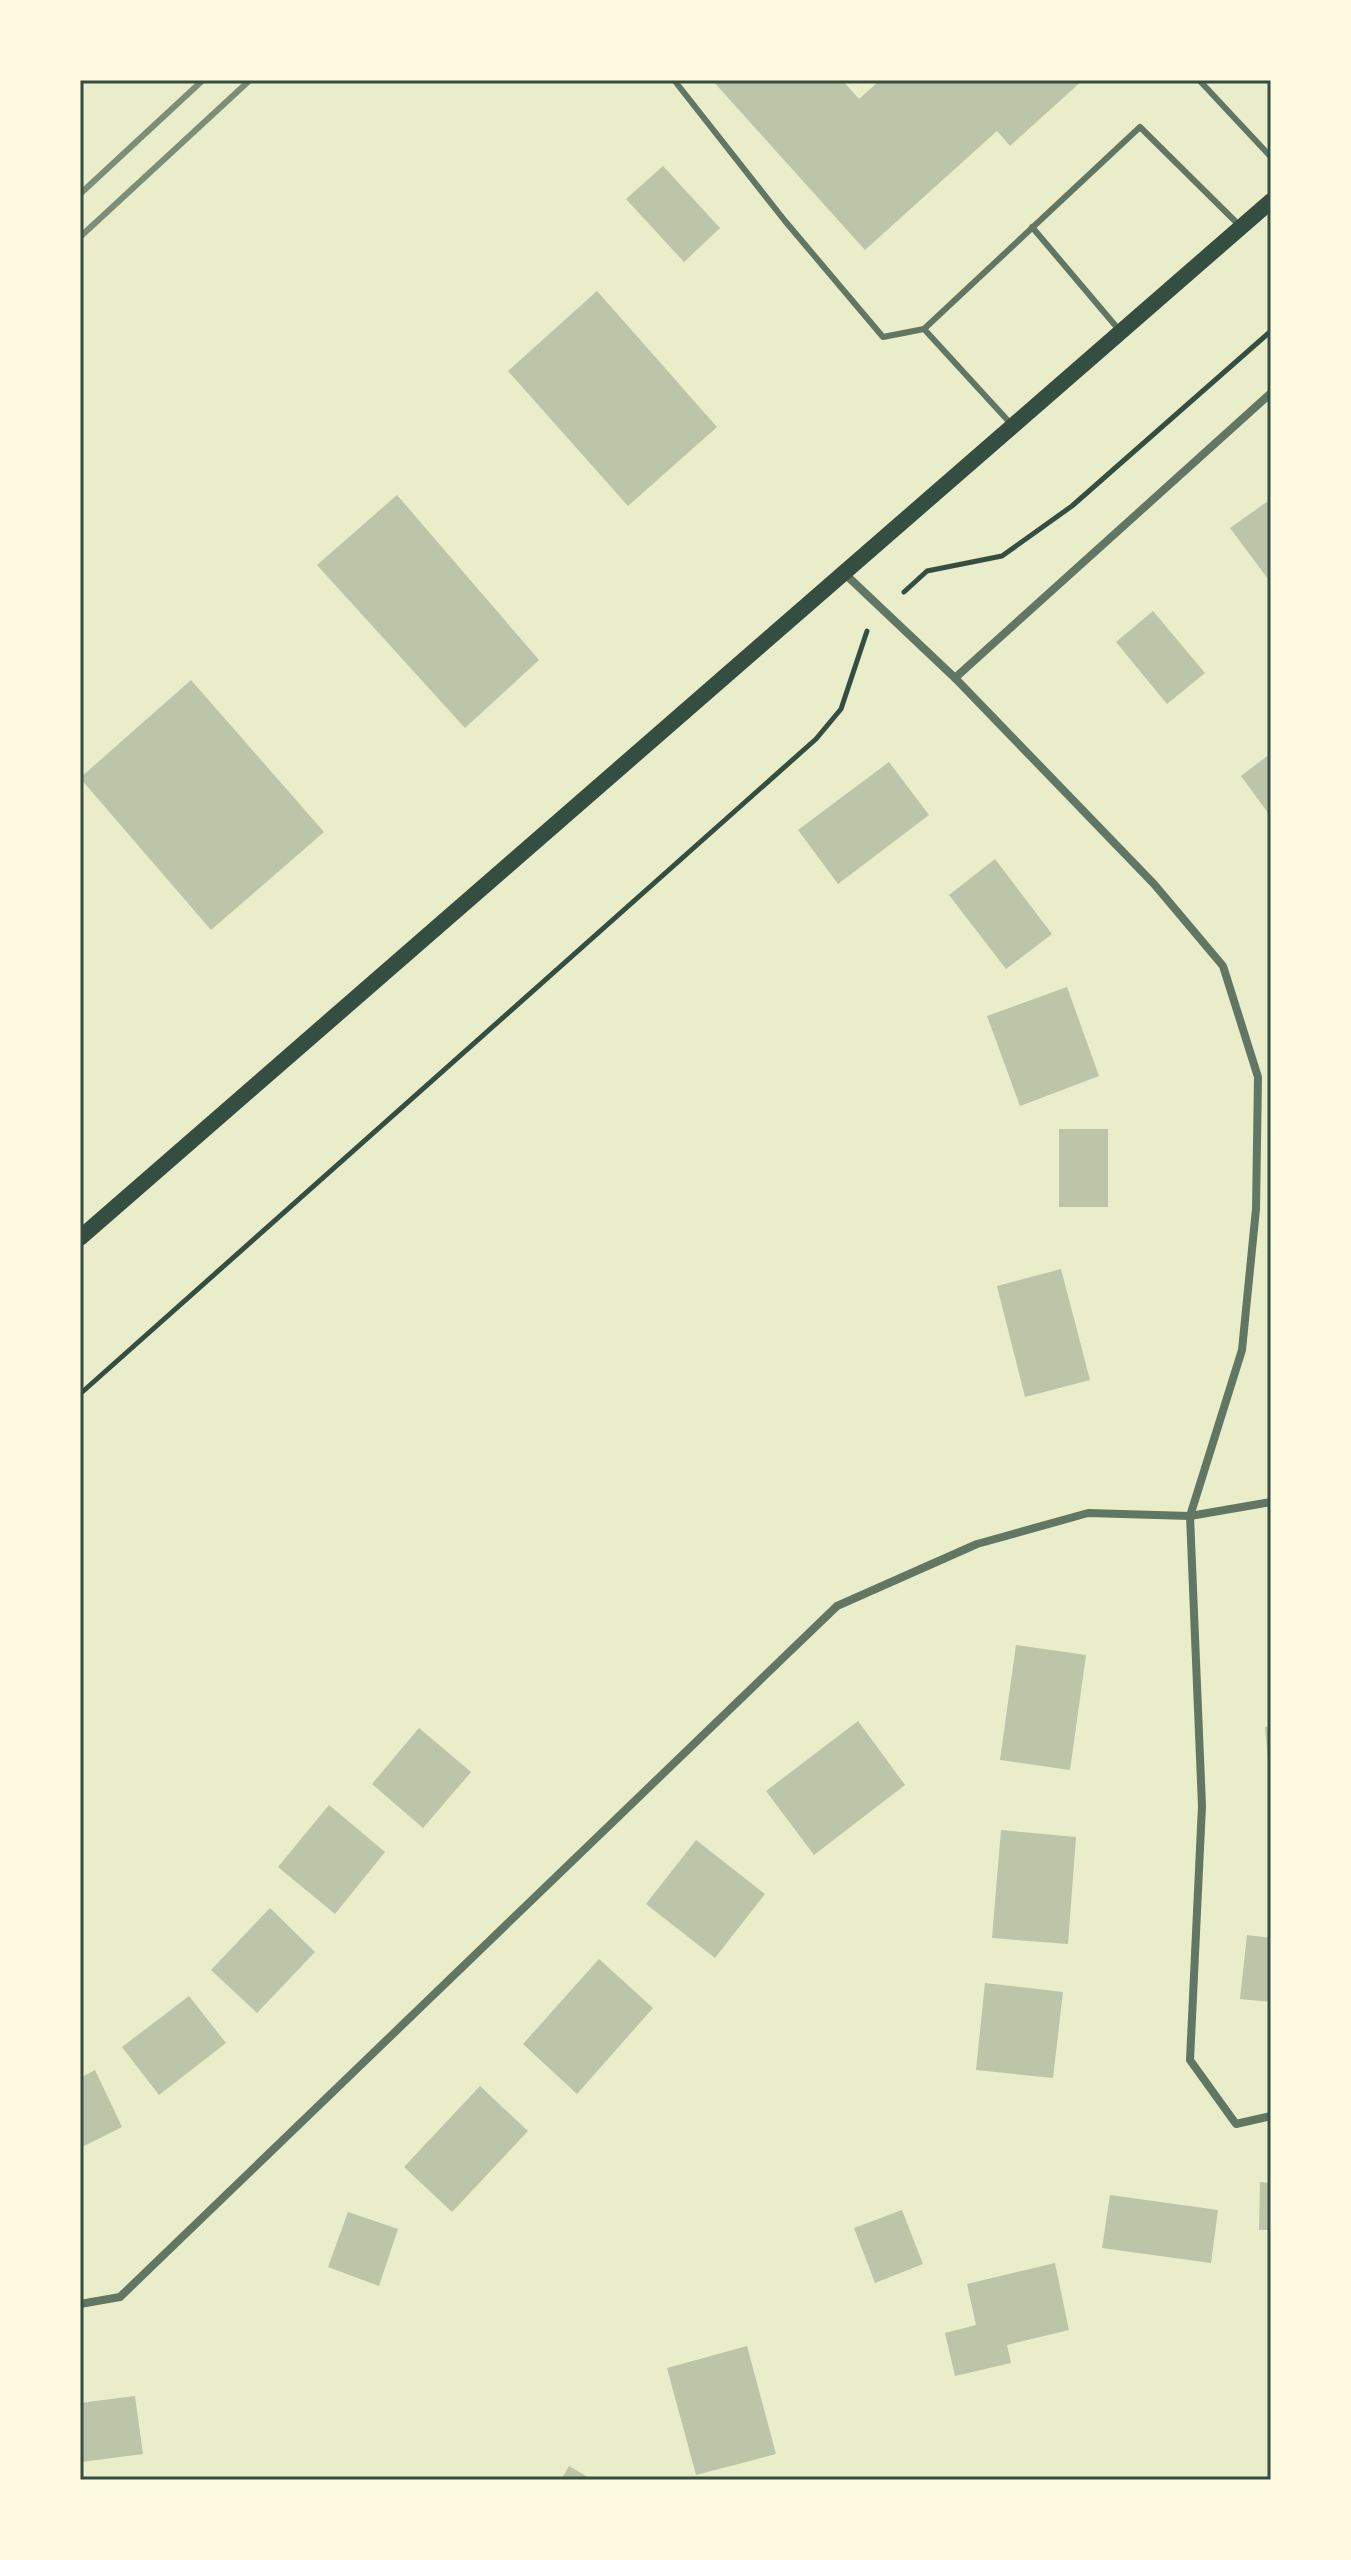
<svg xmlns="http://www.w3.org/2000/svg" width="1351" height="2560" font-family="'PT Sans',sans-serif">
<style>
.building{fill:#bcc5a7}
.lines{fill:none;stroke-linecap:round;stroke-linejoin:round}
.path{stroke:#344e41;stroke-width:5}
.service{stroke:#617663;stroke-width:6}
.minor{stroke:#617663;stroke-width:8}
.secondary{stroke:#344e41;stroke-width:16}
.rail{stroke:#7c8e77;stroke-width:6}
.neatline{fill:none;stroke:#344e41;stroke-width:3}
</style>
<rect width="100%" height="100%" fill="#e9edc9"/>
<g class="building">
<path d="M712,80H842L859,99L880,80H1083L1010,146L997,131L865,250Z"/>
<path d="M663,166L720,228L684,262L626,199Z"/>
<path d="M597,291L717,427L628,506L508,371Z"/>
<path d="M397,495L539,660L465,728L317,565Z"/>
<path d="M1271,499V577L1268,579L1230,528Z"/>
<path d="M1153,611L1205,673L1167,704L1116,642Z"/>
<path d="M191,680L324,832L211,930L80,778Z"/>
<path d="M1271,753V817L1241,776Z"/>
<path d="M889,762L929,815L838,884L798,830Z"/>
<path d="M995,859L1052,934L1006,969L949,895Z"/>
<path d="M1067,987L1099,1076L1020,1106L987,1016Z"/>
<rect x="1059" y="1129" width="49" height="78"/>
<path d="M1061,1269L1090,1380L1025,1397L997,1286Z"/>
<path d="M1016,1645L1086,1655L1070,1770L1000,1760Z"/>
<path d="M858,1721L905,1785L814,1855L766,1791Z"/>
<path d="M1271,1726V1772H1269L1265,1727Z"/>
<path d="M419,1728L471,1772L423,1828L372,1784Z"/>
<path d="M329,1805L385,1852L335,1914L278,1867Z"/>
<path d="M1001,1830L1076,1837L1068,1944L992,1938Z"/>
<path d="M696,1840L765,1894L715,1958L646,1904Z"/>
<path d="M270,1908L315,1952L257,2013L211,1970Z"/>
<path d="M1247,1935L1271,1938V2002L1240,1999Z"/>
<path d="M599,1959L653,2008L577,2094L523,2044Z"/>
<path d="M985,1983L1063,1992L1053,2078L976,2070Z"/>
<path d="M189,1996L226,2043L159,2095L122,2047Z"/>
<path d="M95,2070L122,2127L80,2148V2078Z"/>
<path d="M480,2086L528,2131L452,2212L404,2167Z"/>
<path d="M1260,2182L1271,2183V2230H1259Z"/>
<path d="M1110,2195L1218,2210L1211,2263L1102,2248Z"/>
<path d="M902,2210L923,2264L875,2283L854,2228Z"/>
<path d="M348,2212L398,2229L379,2286L328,2267Z"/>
<path d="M1055,2263L1069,2330L1007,2345L1011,2363L955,2376L945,2333L976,2325L967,2284Z"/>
<path d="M747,2346L776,2454L696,2475L667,2368Z"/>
<path d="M135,2396L143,2454L81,2462L80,2403Z"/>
<path d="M569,2466L593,2480H561Z"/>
</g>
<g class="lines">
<g class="path">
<path d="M904,592L927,571L1002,556L1072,506L1271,331"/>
<path d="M80,1394L816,739L841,709L867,631"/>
</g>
<g class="service">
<path d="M674,80L785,221L883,337L924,329"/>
<path d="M1199,80L1271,157"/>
<path d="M1032,227L1120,331"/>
<path d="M1012,425L924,329L1140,127L1241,227"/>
</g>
<g class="minor">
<path d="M844,573L955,678L1154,884L1223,966L1258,1077L1256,1209L1242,1350L1190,1516L1202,1806L1190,2060L1236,2124L1271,2116"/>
<path d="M955,678L1271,393"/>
<path d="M80,2304L120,2297L837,1606L977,1544L1088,1513L1190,1516L1271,1502"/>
</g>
<path class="secondary" d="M80,1238L1271,201"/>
<g class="rail">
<path d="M80,194L203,80"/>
<path d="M80,237L250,80"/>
</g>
</g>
<rect width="1351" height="2560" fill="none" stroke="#fefae0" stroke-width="164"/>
<rect x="82" y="82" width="1187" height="2396" class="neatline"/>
</svg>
